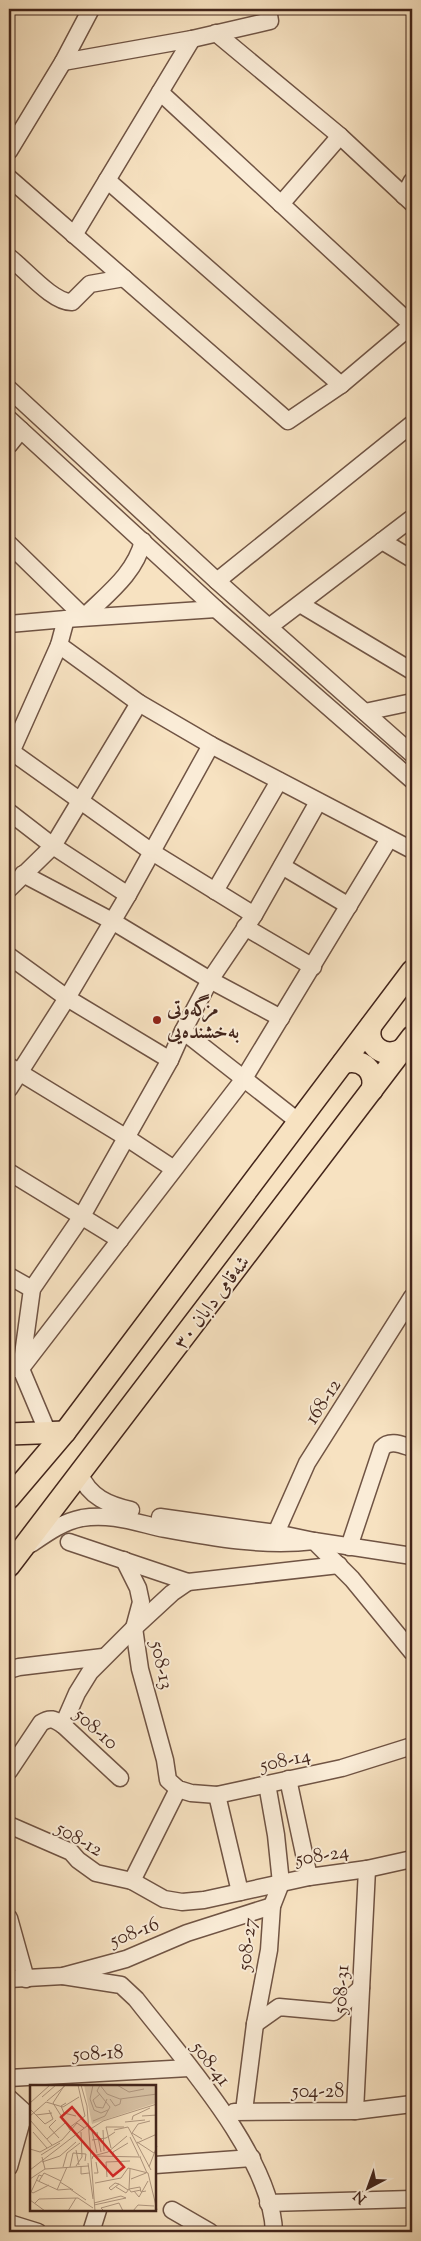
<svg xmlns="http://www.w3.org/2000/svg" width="421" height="2241" font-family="'Sorts Mill Goudy',Amiri,serif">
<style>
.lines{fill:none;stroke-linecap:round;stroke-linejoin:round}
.minor-casing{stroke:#705444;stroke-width:19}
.major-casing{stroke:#43251b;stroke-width:24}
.minor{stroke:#faecd7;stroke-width:16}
.major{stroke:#f7e2c1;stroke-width:21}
.poi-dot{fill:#8f2418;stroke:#faecd7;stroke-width:2}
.labels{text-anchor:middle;stroke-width:4;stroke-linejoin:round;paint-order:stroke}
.poi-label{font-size:20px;font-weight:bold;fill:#43251b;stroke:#faecd7;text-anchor:start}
.street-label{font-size:20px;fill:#43251b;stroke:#faecd7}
.inset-road{fill:none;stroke:#af967f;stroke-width:1}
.view{fill:#d62828;fill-opacity:0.15;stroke:#d62828;stroke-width:2.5}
.inset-edge{fill:none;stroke:#43251b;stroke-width:2.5}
</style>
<rect width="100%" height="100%" fill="#f7e2c1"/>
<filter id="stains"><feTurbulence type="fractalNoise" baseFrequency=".004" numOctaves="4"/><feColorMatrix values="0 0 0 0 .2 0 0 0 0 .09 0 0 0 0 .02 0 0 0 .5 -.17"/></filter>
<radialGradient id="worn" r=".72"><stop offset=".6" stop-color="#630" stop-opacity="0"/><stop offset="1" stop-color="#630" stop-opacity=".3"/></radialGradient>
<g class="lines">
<defs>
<g id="minor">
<path d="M216,33L340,136L412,203"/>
<path d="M63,62L192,39L270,21L268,9"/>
<path d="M160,92L412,325"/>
<path d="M9,151L63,62L91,9"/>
<path d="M9,178L288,421L341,385L412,325"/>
<path d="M107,180L341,385"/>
<path d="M404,196L412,181"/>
<path d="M281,204L340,136"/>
<path d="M74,235L192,39"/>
<path d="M9,257C25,269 53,303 72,302L90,284L124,278"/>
<path d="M9,389L217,581L412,754"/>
<path d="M9,419L216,609L412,780"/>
<path d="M9,445L21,430"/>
<path d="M382,541L412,559"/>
<path d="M9,544L84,617"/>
<path d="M217,581L412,424"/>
<path d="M300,604L412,671"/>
<path d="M84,617C107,594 135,574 143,541"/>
<path d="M66,619L216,609"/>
<path d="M9,624L66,619L59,645L139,703L211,745L412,850"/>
<path d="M269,627L412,518"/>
<path d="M365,712L412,702"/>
<path d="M12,752L152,852L254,915"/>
<path d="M9,757L59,645"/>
<path d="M9,812L53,846L128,895"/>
<path d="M282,866L349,906"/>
<path d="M23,874L112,921L210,980L281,1018"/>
<path d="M9,889L53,846L139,703"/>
<path d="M215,891L279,781"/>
<path d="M245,927L313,967"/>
<path d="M9,956L67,998L170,1060"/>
<path d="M183,1031L299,1122"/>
<path d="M9,1066L127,1138L174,1169"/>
<path d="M9,1089L67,998L128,895L211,745"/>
<path d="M9,1172L120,1240"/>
<path d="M9,1276L32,1289"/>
<path d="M22,1367L243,1080L389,839"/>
<path d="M9,1369H21L48,1433"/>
<path d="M21,1369L32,1289L82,1216L170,1060L183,1031L210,980L254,915L318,802"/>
<path d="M80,1474C89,1497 109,1505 131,1510"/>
<path d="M160,1517L276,1533L314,1541L412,1556"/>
<path d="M276,1533L307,1463L412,1297"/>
<path d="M69,1542L188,1582L339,1565"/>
<path d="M31,1544C47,1533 62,1522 82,1518C111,1513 137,1523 165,1529C213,1538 265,1547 314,1541L352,1579L412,1652"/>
<path d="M349,1547L382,1448C390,1439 402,1445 412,1448"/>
<path d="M124,1560L138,1588L141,1602L134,1628L140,1669L165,1760L168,1780L178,1789L191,1793L217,1795L342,1768L412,1746"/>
<path d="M9,1670L19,1667L103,1657"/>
<path d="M63,1725L77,1693L90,1672L134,1628L172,1593L188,1582"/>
<path d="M9,1771L41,1723C50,1717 54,1719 63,1725L120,1778"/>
<path d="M288,1779L309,1877"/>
<path d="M217,1795L240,1892"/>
<path d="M9,1825L71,1852L78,1860L96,1873L132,1881L164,1899L182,1902L204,1900L309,1877L367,1869L412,1859"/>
<path d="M132,1881L178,1789"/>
<path d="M9,1918L26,1979"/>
<path d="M63,1976L121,1985L136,1999C181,2057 272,2157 274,2232"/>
<path d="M9,1979L63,1976L126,1959L187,1933L272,1906"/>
<path d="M255,2024L279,2007L334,2012L361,1988"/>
<path d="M9,2078L189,2068"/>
<path d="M9,2098L31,2118"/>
<path d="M244,2111L255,2024L269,1950L272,1906L281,1883L276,1835L267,1784"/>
<path d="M355,2111L367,1869"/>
<path d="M234,2112L355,2111L412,2104"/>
<path d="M155,2165L252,2158"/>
<path d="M9,2167L24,2113"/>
<path d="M268,2203L412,2199"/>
<path d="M172,2210L210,2232"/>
<path d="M9,2223L38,2232"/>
<path d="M91,2232L98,2210"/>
</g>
<g id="major">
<path d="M371,1026C365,1046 385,1060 403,1049"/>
<path d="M343,1063C362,1057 377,1071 372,1090"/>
<path d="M9,1434L65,1432"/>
<path d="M9,1498L65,1432L412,971"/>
<path d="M9,1566L412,1037"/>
</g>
</defs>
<use href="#minor" class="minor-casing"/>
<use href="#major" class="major-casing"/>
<use href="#minor" class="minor"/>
<use href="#major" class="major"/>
</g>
<circle class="poi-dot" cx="157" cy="1020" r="5"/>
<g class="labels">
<g class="poi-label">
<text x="167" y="1015">مزگەوتی<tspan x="167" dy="23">بەخشندەیی</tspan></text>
</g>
<g class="street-label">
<text transform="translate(211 1302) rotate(-53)" y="7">شەقامی دابان ٣٠</text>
<text transform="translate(322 1401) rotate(-57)" y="7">168-12</text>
<text transform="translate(163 1665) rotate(78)" y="7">508-13</text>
<text transform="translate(97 1728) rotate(42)" y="7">508-10</text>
<text transform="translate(285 1759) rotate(-12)" y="7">508-14</text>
<text transform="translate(80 1838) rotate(30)" y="7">508-12</text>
<text transform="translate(322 1854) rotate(-9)" y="7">508-24</text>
<text transform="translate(134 1931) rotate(-21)" y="7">508-16</text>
<text transform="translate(246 1944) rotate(-83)" y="7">508-27</text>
<text transform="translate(340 1989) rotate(-87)" y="7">508-31</text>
<text transform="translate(98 2052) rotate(-3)" y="7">508-18</text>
<text transform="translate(212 2063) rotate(53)" y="7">508-41</text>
<text x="318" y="2097">504-28</text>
</g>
</g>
<g transform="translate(30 2085)">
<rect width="126" height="126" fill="#f7e2c1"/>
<path d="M54,0H126V18L62,39Z" fill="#d8c2a5"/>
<path class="inset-road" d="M51,0L57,21L65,126M63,0L60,14L64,25L71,28L78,25M70,0L77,9L90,14L127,9M87,0L99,7L114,4M70,9L63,15L66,22L73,23L77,14M12,12L26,0M80,14L85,21L90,19L91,14M17,16L36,0M0,18L20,0M23,18L40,45M23,18L34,1M36,18L31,21L34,28L46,31M0,24L15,39L23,34L19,25M6,30L22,28M0,31L16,17L33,22L49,12M112,31L127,30M0,35L22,60M26,35L19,42L29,53M102,35L103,31L120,23M63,36L75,31L80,22L67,6L70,0M95,37L115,35M39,43L55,31L48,0M59,45L73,36L127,19M73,45L74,66M84,45L98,42L121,85M62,46L67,68M3,47L17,63M67,47L71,67M100,52L109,71M17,54L35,38M112,54L102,48L108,39L120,36M62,55L76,53L85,47M107,57L124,68M107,58L127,49M81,63L76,42H94M0,64L10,67L32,55L47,38L54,43M46,65L49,80M11,70L30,58M63,71L78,67L97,51M83,71V67L98,58M12,72L15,84L58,81M110,72L117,88M62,74L63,71L111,72M12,77L30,71L46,57M58,78L63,114M46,81L52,72L51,47M51,81V89L59,88M33,82L37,68L50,58M40,82L43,68L56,69L55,76M119,82L127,61M100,84L99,104L101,107L111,105M0,85L57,41M64,88H68L66,77M118,88L127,125M77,92L76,77L100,76M0,94L15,84M101,94L116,88M6,95L28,105L40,104L56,115M9,96L14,88L31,96M30,97L43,105M65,98L91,93L98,83L118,88M89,99L81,105L79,103L85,98L89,99L98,105M86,102L96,108L99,104L110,102L111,107L116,106M27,105L37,82M0,106L3,108L19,100M104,106L109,112L118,96M1,107L9,90L12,91M0,115L15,126M5,118L9,114L48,113L63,123M64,118L91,111L96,113L64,120M38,126L46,113M74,126L71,123L89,118L93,126M103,126L108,120L124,121"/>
<path class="view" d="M42,22L94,82L83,91L31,32Z"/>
<rect width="126" height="126" class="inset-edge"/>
</g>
<rect width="421" height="2241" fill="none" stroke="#f7e2c1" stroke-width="30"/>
<rect x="10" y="10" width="401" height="2221" fill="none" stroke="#43251b" stroke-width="2.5"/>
<rect x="15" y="15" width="391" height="2211" fill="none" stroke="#43251b"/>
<g transform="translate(368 2188) rotate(221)" stroke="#faecd7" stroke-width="4" paint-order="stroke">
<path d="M0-4L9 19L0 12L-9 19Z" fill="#43251b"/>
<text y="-8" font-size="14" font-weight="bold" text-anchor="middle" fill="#43251b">N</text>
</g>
<rect width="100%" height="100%" filter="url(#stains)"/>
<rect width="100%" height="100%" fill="url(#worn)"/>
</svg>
